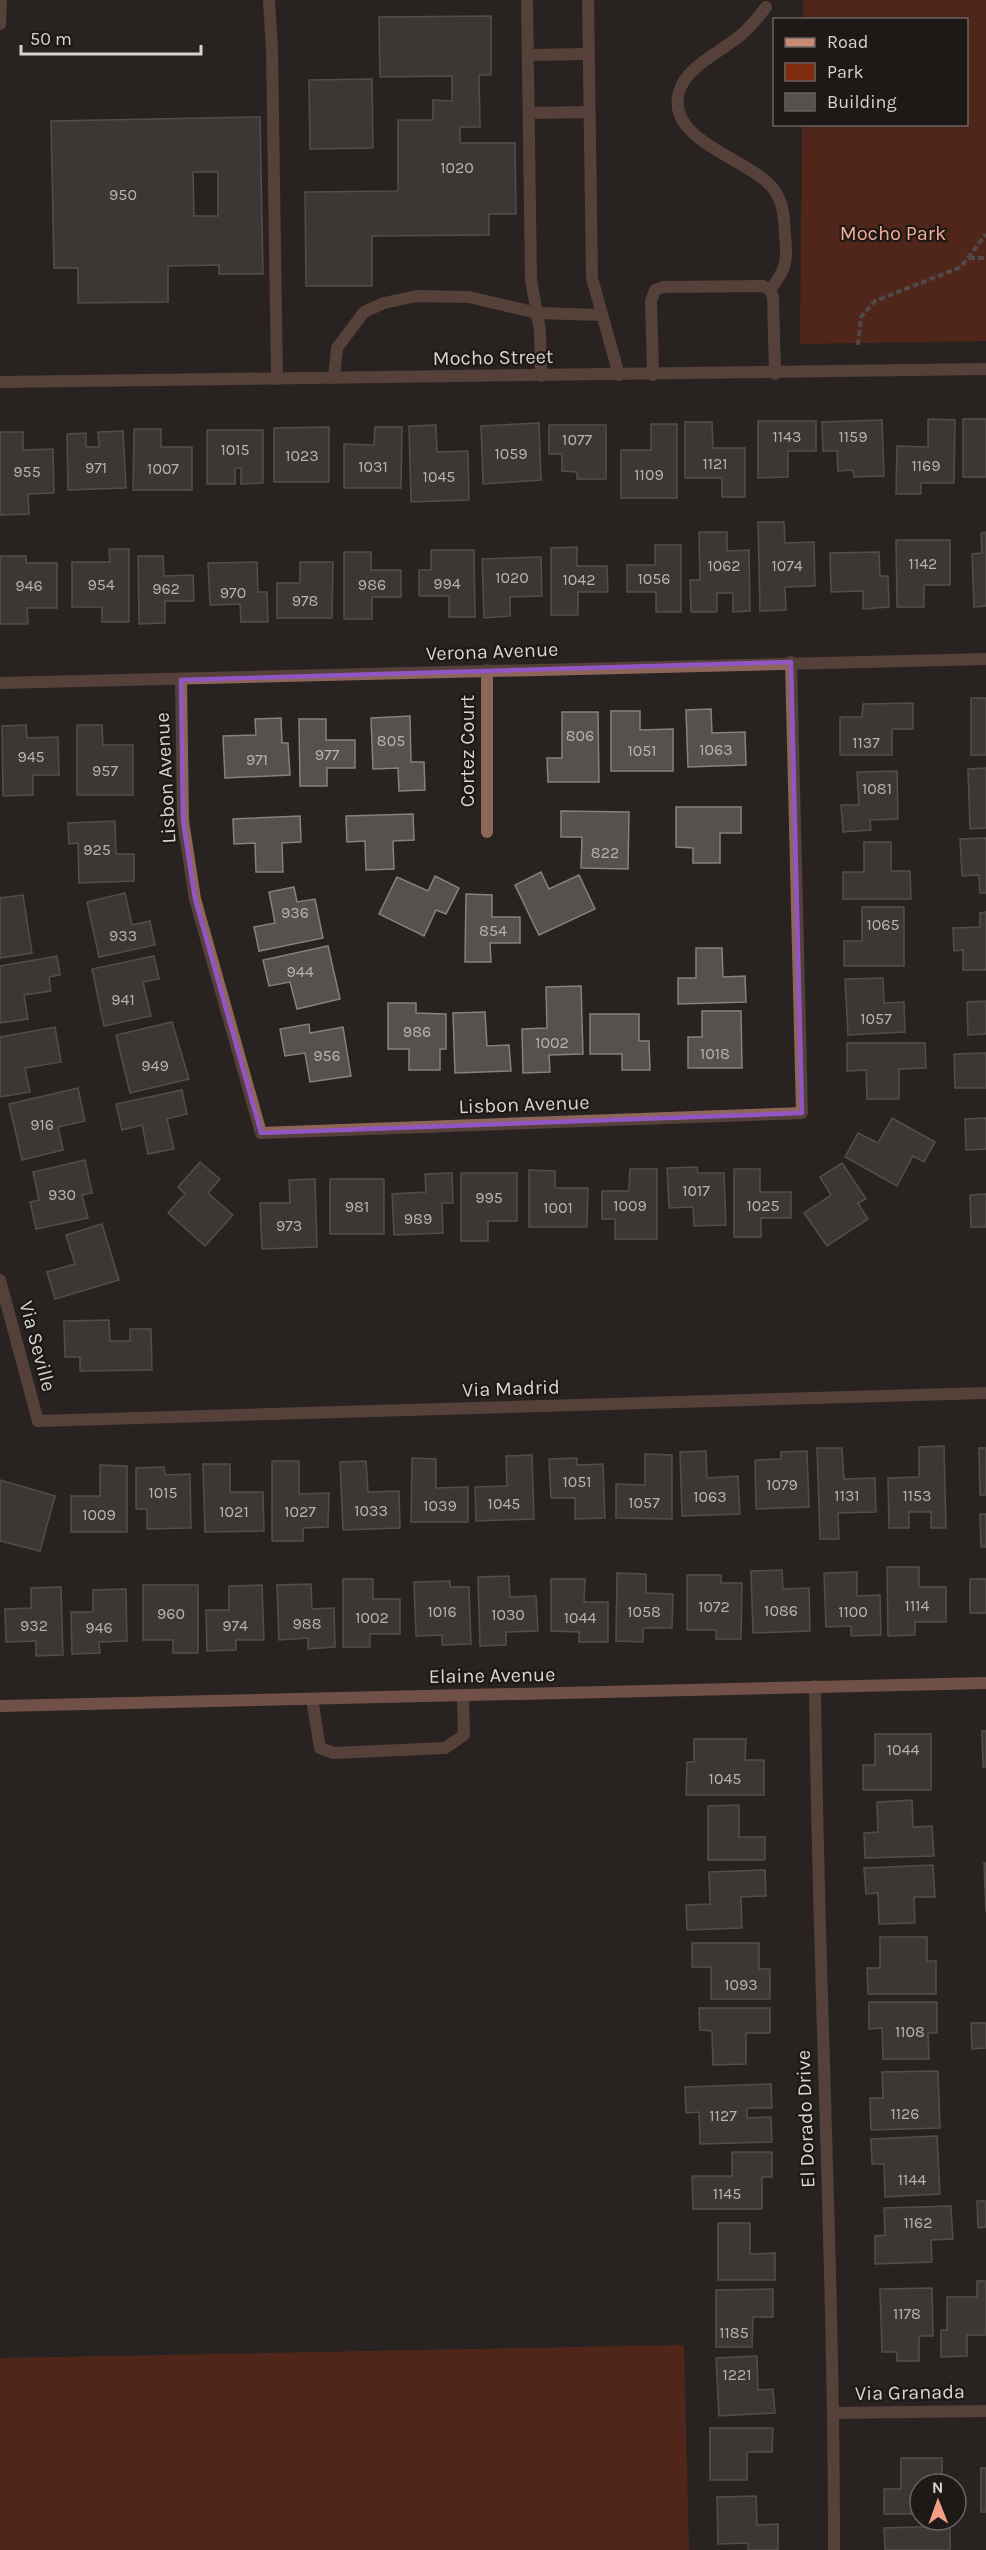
<svg xmlns="http://www.w3.org/2000/svg" width="986" height="2550" font-family="Karla,sans-serif">
<style>
.green{fill:#7f2c10}
.building{fill:#56504e;stroke:#86807e;stroke-width:1.5;fill-rule:evenodd}
.lines{fill:none;stroke-linecap:round;stroke-linejoin:round}
.path{stroke:#7e7978;stroke-width:4;stroke-dasharray:6 3;stroke-linecap:butt}
.lane{stroke:#8d6559;stroke-width:12}
.street{stroke:#8d6559;stroke-width:12}
.secondary{stroke:#c98a76;stroke-width:12}
.marked{fill:none;stroke:#9256c4;stroke-width:4.5;stroke-linejoin:round}
.labels{text-anchor:middle;stroke-width:4.5;stroke-linejoin:round;paint-order:stroke}
.number-label{font-size:16px;fill:#b7b2b1}
.park-label{font-size:20px;fill:#f5ac96;stroke:#1e1917}
.street-label{font-size:20px;fill:#d7d3d2;stroke:#1e1917}
</style>
<rect width="100%" height="100%" fill="#282221"/>
<g class="green">
<path d="M803,0H986V341L800,344L802,125L966,124V20L803,19Z"/>
<path d="M684,2345L689,2550H0V2358Z"/>
</g>
<g class="building">
<path d="M491,16V75H479L480,127H460V143H515L516,214H489V235L372,236V286H306L305,192L398,191V120H433V100L452,101V76L380,77L379,17Z"/>
<path d="M372,79L373,148L310,149L309,80Z"/>
<path d="M260,117L263,274H219V265L168,266V302L78,303V268H54L51,121ZM193,172H218V216H194Z"/>
<path d="M928,419L955,420L954,483H921V494H896L897,446L928,447Z"/>
<rect x="963" y="419" width="23" height="58"/>
<path d="M882,420L884,476L854,477L853,470L838,471L837,451H823L822,422Z"/>
<path d="M758,421H816V451H788V477L758,478Z"/>
<path d="M685,422H712L713,448H745V497H722V478H685Z"/>
<path d="M539,423L541,480L483,484L481,426Z"/>
<path d="M651,424H677V498H621V450H651Z"/>
<path d="M436,425L437,452L468,451L469,500L411,502L409,426Z"/>
<path d="M549,425H606V479H577V472L562,471V454H549Z"/>
<path d="M329,427V482H274V428Z"/>
<path d="M375,427H402L401,488H344V444L374,445Z"/>
<path d="M134,429H161V447H192V490H133Z"/>
<path d="M207,430H263V483L241,484V468H235V484H207Z"/>
<path d="M123,431L126,488L68,490L67,434L86,433V447H99L98,432Z"/>
<path d="M0,432H23V450L53,449L54,493L28,494L29,514L0,515Z"/>
<path d="M758,522H784L785,543L814,542L815,586L785,587L786,610L760,611Z"/>
<path d="M699,532H727V551L749,550L750,611L733,612V593H717V612H691L690,580H700Z"/>
<path d="M986,532V606L974,607L972,554L982,553L981,533Z"/>
<path d="M896,540H950V585H924V607H897Z"/>
<path d="M655,545H681V612H656V592H627V565H655Z"/>
<path d="M577,547V566H607L608,592H578V615H551V548Z"/>
<path d="M109,549H129V622H102V607H72V562H110Z"/>
<path d="M431,550H474L475,617H449V596H419V570H431Z"/>
<path d="M344,552H371V570H401V597H372V619H344Z"/>
<path d="M879,552L880,576H888L889,607L863,609V591L831,592L830,553Z"/>
<path d="M0,556H26V563H57V608H27L28,624H0Z"/>
<path d="M138,556H163L164,576L193,575L194,601H165V623L139,624Z"/>
<path d="M541,557L542,596L510,597V616L484,618L482,559Z"/>
<path d="M257,562L258,592H267L268,622H241L240,604L210,605L208,563Z"/>
<path d="M300,562H333L332,618H277V583H300Z"/>
<rect x="971" y="698" width="15" height="57"/>
<path d="M913,703V729H892V755H840V717H862L863,704Z"/>
<path d="M711,709L712,733L745,732L746,765L688,767L686,710Z"/>
<path d="M611,711H640V730L673,729V771H611Z"/>
<path d="M562,712H598L599,782H548L547,758H562Z"/>
<path d="M410,716L411,762H424L425,790L399,791L398,768L373,769L371,718Z"/>
<path d="M281,718L282,743H288L290,775L225,778L223,736L256,735L255,719Z"/>
<path d="M299,719H326V740H355V768H327V786H300Z"/>
<path d="M26,725L27,738L58,737L59,775H33V795L3,796L2,726Z"/>
<path d="M77,725H102L103,745H133V795H77Z"/>
<path d="M986,768V828L970,829L968,769Z"/>
<path d="M897,771L898,819L870,820L871,830L843,832L841,805H859L857,772Z"/>
<path d="M676,807H741V833H720V863H693V848L676,847Z"/>
<path d="M561,811L629,812L628,869L581,868L582,837H561Z"/>
<path d="M413,814L414,840L393,841L394,869L366,870L365,841L347,842L346,816Z"/>
<path d="M300,816L301,842L282,843L283,872H256L255,843L234,844L233,819Z"/>
<path d="M115,821L116,854H134V881L79,883L78,843L69,844L68,823Z"/>
<path d="M986,838V893H980L979,875L962,876L960,839Z"/>
<path d="M864,842H891V871H910L911,899H843V872H864Z"/>
<path d="M541,872L549,889L579,875L595,909L539,935L515,885Z"/>
<path d="M435,876L459,888L446,914L436,910L424,936L379,914L397,877L428,891Z"/>
<path d="M294,887L297,902L315,899L323,938L259,951L254,927L275,923L269,892Z"/>
<path d="M125,893L132,925L150,921L155,945L99,957L87,902Z"/>
<path d="M466,894L492,895V917H520V943H490L491,962H465Z"/>
<path d="M23,895L32,953L0,958V898Z"/>
<path d="M862,907H904V966H844V941H862Z"/>
<path d="M986,912V970H963V950L954,951L953,928L980,927V913Z"/>
<path d="M328,946L340,999L297,1009L290,982L269,986L263,960Z"/>
<path d="M696,948H722L723,977L745,976L746,1002L678,1004V978H696Z"/>
<path d="M57,956L60,975L49,977L51,991L24,995L28,1019L0,1023V966Z"/>
<path d="M154,956L159,979L143,982L151,1016L104,1026L92,969Z"/>
<path d="M883,978L884,1003L904,1002L905,1032L848,1035L845,979Z"/>
<path d="M581,986L583,1054L549,1055L550,1072L523,1073L522,1029L547,1028L546,987Z"/>
<path d="M986,1001V1034L968,1035L967,1002Z"/>
<path d="M388,1003H416V1013L446,1014V1049H440V1070H409V1049H388Z"/>
<path d="M702,1011H741L742,1068H688V1037H702Z"/>
<path d="M485,1012L487,1046L509,1045L511,1071L455,1073L453,1013Z"/>
<path d="M590,1014H639V1041H649L650,1070H622V1054H590Z"/>
<path d="M172,1022L189,1079L130,1093L116,1035Z"/>
<path d="M309,1024L310,1033L343,1027L351,1076L310,1082L305,1053L285,1056L280,1029Z"/>
<path d="M55,1027L61,1062L25,1068L30,1092L0,1097V1037Z"/>
<path d="M847,1043H925L926,1068L899,1069V1099H867L866,1070L847,1071Z"/>
<path d="M986,1053V1088H955L954,1054Z"/>
<path d="M78,1088L85,1121L58,1127L63,1150L22,1160L9,1104Z"/>
<path d="M182,1090L187,1114L167,1119L174,1149L148,1154L142,1125L122,1130L116,1104Z"/>
<path d="M892,1118L935,1142L924,1162L913,1156L897,1186L845,1157L858,1133L878,1143Z"/>
<path d="M986,1118V1149L966,1150L965,1119Z"/>
<path d="M85,1160L92,1193L82,1195L88,1218L36,1229L30,1202L39,1200L33,1172Z"/>
<path d="M200,1162L220,1179L208,1193L233,1215L205,1246L168,1213L185,1194L178,1187Z"/>
<path d="M842,1163L866,1199L858,1203L868,1219L827,1246L804,1213L831,1195L820,1177Z"/>
<path d="M697,1167L698,1173H724L726,1225L694,1226L693,1207L669,1208L667,1168Z"/>
<path d="M630,1169H657V1239H615V1219H602V1191H629Z"/>
<path d="M734,1169H760V1192H791V1218H761V1237H734Z"/>
<path d="M529,1170L555,1171V1188H588L587,1227H529Z"/>
<path d="M452,1173L453,1203H442L443,1233L394,1235L392,1194L426,1192L425,1174Z"/>
<path d="M461,1173H517V1221H488V1241H461Z"/>
<path d="M315,1179L317,1247L262,1249L260,1203H290L289,1180Z"/>
<rect x="330" y="1179" width="54" height="55"/>
<path d="M986,1194V1227H971L970,1195Z"/>
<path d="M102,1224L119,1280L55,1299L47,1272L75,1264L66,1235Z"/>
<path d="M109,1320L110,1341H130V1329H151L152,1370L80,1371V1357H65L64,1321Z"/>
<path d="M944,1446L946,1528H931V1512H909V1528H889L888,1478L919,1477V1447Z"/>
<path d="M817,1448H842L844,1479L875,1478L876,1512L838,1513L839,1539H820Z"/>
<path d="M979,1448H986V1495H980Z"/>
<path d="M706,1451L707,1478L738,1476L740,1514L682,1516L680,1452Z"/>
<path d="M807,1451L809,1507L756,1509L755,1460L781,1459V1452Z"/>
<path d="M645,1454L672,1455V1519L616,1518V1484L645,1485Z"/>
<path d="M532,1455L534,1519L476,1521L475,1487L507,1486L506,1456Z"/>
<path d="M412,1458L436,1459V1488L468,1487V1522H411Z"/>
<path d="M577,1458V1465L603,1464L605,1518L575,1519V1498H551L549,1459Z"/>
<path d="M272,1461H299V1494L329,1493L328,1527L303,1528V1541H272Z"/>
<path d="M366,1461L368,1492L399,1491L400,1528L343,1530L340,1462Z"/>
<path d="M203,1464H230V1492H263L264,1531L205,1532Z"/>
<path d="M100,1465L127,1466V1532H71V1496H100Z"/>
<path d="M164,1467L165,1475L190,1474L191,1528L147,1529V1509H136V1468Z"/>
<path d="M0,1480L55,1496L40,1551L0,1541Z"/>
<path d="M980,1514H986V1547H981Z"/>
<path d="M887,1567H919V1587H946V1622H915V1635L888,1636Z"/>
<path d="M782,1570L783,1589L809,1588L810,1631L753,1633L751,1571Z"/>
<path d="M857,1572V1596L880,1595L881,1635L851,1636V1626L826,1627L824,1573Z"/>
<path d="M617,1573L646,1574V1593L673,1594L672,1628H643V1642L616,1641Z"/>
<path d="M687,1575H721V1583H742L741,1639H716V1630H687Z"/>
<path d="M509,1576L510,1597L536,1596L538,1631L506,1632V1645L480,1646L478,1577Z"/>
<path d="M343,1579H373V1599H400V1634H370V1647H343Z"/>
<path d="M551,1579H585L584,1602H608V1642H579V1632L551,1631Z"/>
<rect x="970" y="1579" width="16" height="34"/>
<path d="M450,1581V1587H469L471,1644L442,1645V1635L416,1636L414,1582Z"/>
<path d="M311,1584L312,1609L334,1608L335,1647L308,1649V1638L279,1640L277,1585Z"/>
<path d="M143,1585H198V1653H173V1640H143Z"/>
<path d="M262,1585L264,1640H236V1650L207,1651L206,1610H229V1586Z"/>
<path d="M61,1587L63,1655L36,1656V1641L6,1642L5,1609L31,1608V1588Z"/>
<path d="M126,1589L127,1641L99,1642L100,1653L72,1654L71,1612H93V1590Z"/>
<path d="M982,1731H986V1767H983Z"/>
<path d="M875,1734H931V1790H863V1765H875Z"/>
<path d="M694,1739H746L745,1760H764V1795H686L687,1762H694Z"/>
<path d="M912,1800L913,1827L932,1826L934,1856L865,1858L864,1833L878,1832L877,1802Z"/>
<path d="M739,1805V1837H765V1860H708V1806Z"/>
<path d="M984,1863H986V1912Z"/>
<path d="M933,1865L935,1897H914L915,1923L879,1924L878,1893L866,1894L864,1868Z"/>
<path d="M765,1870L766,1896L741,1897L742,1928L687,1930L686,1905L710,1904L709,1872Z"/>
<path d="M880,1937H927V1961H936V1994H868L867,1968H880Z"/>
<path d="M692,1943H759V1969H770V1999H711V1967H692Z"/>
<path d="M869,2002H937V2033H928L929,2059H883L882,2028L869,2029Z"/>
<path d="M699,2008H770V2033H746V2064L713,2065L712,2031L700,2030Z"/>
<path d="M971,2023H986V2048L972,2049Z"/>
<path d="M938,2071L940,2128L871,2130L870,2098H883L882,2072Z"/>
<path d="M771,2084L772,2108H747V2118L771,2117L772,2142L700,2144L699,2112L686,2113L685,2087Z"/>
<path d="M937,2136L940,2194L885,2197L884,2164H872L871,2139Z"/>
<path d="M732,2152H772V2177H762V2209H693L692,2176H732Z"/>
<path d="M977,2201H986V2227L978,2228Z"/>
<path d="M951,2206L953,2239L931,2240L932,2262L875,2264V2236L885,2235L884,2208Z"/>
<path d="M718,2223H750V2254L775,2253V2280H718Z"/>
<path d="M977,2281H986V2335H967V2356L941,2357V2330H947V2297H977Z"/>
<path d="M932,2288L933,2336H919V2361H897V2352H882L880,2289Z"/>
<path d="M773,2289V2317H753L752,2347H716V2290Z"/>
<path d="M757,2356L758,2390L773,2389L775,2413L719,2416L716,2358Z"/>
<path d="M710,2428H773L772,2452H747V2480H710Z"/>
<path d="M901,2458H942V2484H920V2514H884V2489H901Z"/>
<rect x="981" y="2468" width="5" height="44"/>
<path d="M756,2496L757,2525L778,2524V2550H748V2543L718,2544L717,2497Z"/>
<path d="M950,2526V2550H885L884,2528Z"/>
</g>
<g class="lines">
<g class="path">
<path d="M969,258H986"/>
<path d="M858,345L861,317L875,301L961,267L986,234"/>
</g>
<g class="lane">
<path d="M269,0L272,50L277,379"/>
<path d="M527,0L531,280L540,331L541,376"/>
<path d="M588,0L592,278L619,375"/>
<path d="M766,7C759,16 751,27 742,34C723,51 686,66 679,92C665,142 753,159 775,191C784,205 784,219 785,235C788,262 786,269 770,290"/>
<path d="M0,24L1,0"/>
<path d="M528,55L588,54"/>
<path d="M529,113L589,112"/>
<path d="M653,375L651,301L655,290L663,287L763,286L770,290L773,297L775,374"/>
<path d="M334,378L337,348L364,312L384,303L417,296L469,297L537,313L601,315"/>
<path d="M312,1699L320,1748L334,1753L445,1748L464,1735L463,1695"/>
</g>
<g class="street">
<path d="M0,382L986,369"/>
<path d="M487,670V832"/>
<path d="M181,680L183,821L195,899L261,1133L802,1113L791,662"/>
<path d="M0,683L986,659"/>
<path d="M0,1280L38,1421L986,1393"/>
<path d="M815,1686C818,1974 834,2262 834,2550"/>
<path d="M834,2413L986,2411"/>
</g>
<path class="secondary" d="M0,1706L986,1683"/>
</g>
<path d="M0 0H986V2550H0ZM791,662L802,1113L261,1133L195,899L183,821L181,680Z" fill="#282221" fill-opacity=".55" fill-rule="evenodd"/>
<path class="marked" d="M791,662L802,1113L261,1133L195,899L183,821L181,680Z"/>
<g class="labels">
<g class="number-label">
<text x="457" y="173">1020</text>
<text x="123" y="200">950</text>
<text x="787" y="442">1143</text>
<text x="853" y="442">1159</text>
<text x="577" y="445">1077</text>
<text x="235" y="455">1015</text>
<text x="511" y="459">1059</text>
<text x="302" y="461">1023</text>
<text x="715" y="469">1121</text>
<text x="926" y="471">1169</text>
<text x="373" y="472">1031</text>
<text x="96" y="473">971</text>
<text x="163" y="474">1007</text>
<text x="27" y="477">955</text>
<text x="649" y="480">1109</text>
<text x="439" y="482">1045</text>
<text x="923" y="569">1142</text>
<text x="724" y="571">1062</text>
<text x="787" y="571">1074</text>
<text x="512" y="583">1020</text>
<text x="654" y="584">1056</text>
<text x="579" y="585">1042</text>
<text x="447" y="589">994</text>
<text x="101" y="590">954</text>
<text x="372" y="590">986</text>
<text x="29" y="591">946</text>
<text x="166" y="594">962</text>
<text x="233" y="598">970</text>
<text x="305" y="606">978</text>
<text x="580" y="741">806</text>
<text x="391" y="746">805</text>
<text x="866" y="748">1137</text>
<text x="716" y="755">1063</text>
<text x="642" y="756">1051</text>
<text x="327" y="760">977</text>
<text x="31" y="762">945</text>
<text x="257" y="765">971</text>
<text x="105" y="776">957</text>
<text x="877" y="794">1081</text>
<text x="97" y="855">925</text>
<text x="605" y="858">822</text>
<text x="295" y="918">936</text>
<text x="883" y="930">1065</text>
<text x="493" y="936">854</text>
<text x="123" y="941">933</text>
<text x="300" y="977">944</text>
<text x="123" y="1005">941</text>
<text x="876" y="1024">1057</text>
<text x="417" y="1037">986</text>
<text x="552" y="1048">1002</text>
<text x="715" y="1059">1018</text>
<text x="327" y="1061">956</text>
<text x="155" y="1071">949</text>
<text x="42" y="1130">916</text>
<text x="696" y="1196">1017</text>
<text x="62" y="1200">930</text>
<text x="489" y="1203">995</text>
<text x="630" y="1211">1009</text>
<text x="763" y="1211">1025</text>
<text x="357" y="1212">981</text>
<text x="558" y="1213">1001</text>
<text x="418" y="1224">989</text>
<text x="289" y="1231">973</text>
<text x="577" y="1487">1051</text>
<text x="782" y="1490">1079</text>
<text x="163" y="1498">1015</text>
<text x="847" y="1501">1131</text>
<text x="917" y="1501">1153</text>
<text x="710" y="1502">1063</text>
<text x="644" y="1508">1057</text>
<text x="504" y="1509">1045</text>
<text x="440" y="1511">1039</text>
<text x="371" y="1516">1033</text>
<text x="234" y="1517">1021</text>
<text x="300" y="1517">1027</text>
<text x="99" y="1520">1009</text>
<text x="917" y="1611">1114</text>
<text x="714" y="1612">1072</text>
<text x="781" y="1616">1086</text>
<text x="442" y="1617">1016</text>
<text x="644" y="1617">1058</text>
<text x="853" y="1617">1100</text>
<text x="171" y="1619">960</text>
<text x="508" y="1620">1030</text>
<text x="372" y="1623">1002</text>
<text x="580" y="1623">1044</text>
<text x="307" y="1629">988</text>
<text x="34" y="1631">932</text>
<text x="235" y="1631">974</text>
<text x="99" y="1633">946</text>
<text x="903" y="1755">1044</text>
<text x="725" y="1784">1045</text>
<text x="741" y="1990">1093</text>
<text x="910" y="2037">1108</text>
<text x="905" y="2119">1126</text>
<text x="723" y="2121">1127</text>
<text x="912" y="2185">1144</text>
<text x="727" y="2199">1145</text>
<text x="918" y="2228">1162</text>
<text x="907" y="2319">1178</text>
<text x="734" y="2338">1185</text>
<text x="737" y="2380">1221</text>
</g>
<g class="park-label">
<text x="893" y="240">Mocho Park</text>
</g>
<g class="street-label">
<text transform="translate(493 357) rotate(-1)" y="7">Mocho Street</text>
<text transform="translate(492 651) rotate(-2)" y="7">Verona Avenue</text>
<text transform="translate(467 751) rotate(-90)" y="7">Cortez Court</text>
<text transform="translate(165 778) rotate(-93)" y="7">Lisbon Avenue</text>
<text transform="translate(524 1104) rotate(-2)" y="7">Lisbon Avenue</text>
<text transform="translate(38 1346) rotate(75)" y="7">Via Seville</text>
<text transform="translate(511 1388) rotate(-2)" y="7">Via Madrid</text>
<text transform="translate(492 1675) rotate(-1)" y="7">Elaine Avenue</text>
<text transform="translate(805 2119) rotate(-92)" y="7">El Dorado Drive</text>
<text transform="translate(910 2392) rotate(-1)" y="7">Via Granada</text>
</g>
</g>
<rect x="773" y="18" width="195" height="108" fill="#1e1917" stroke="#686362" stroke-width="1.5"/>
<rect x="785" y="38" width="30" height="9" fill="#c98a76" stroke="#686362" stroke-width="1.5"/>
<text x="827" y="48" font-size="18" fill="#d7d3d2">Road</text>
<rect x="785" y="63" width="30" height="18" fill="#7f2c10" stroke="#686362" stroke-width="1.5"/>
<text x="827" y="78" font-size="18" fill="#d7d3d2">Park</text>
<rect x="785" y="93" width="30" height="18" fill="#56504e" stroke="#686362" stroke-width="1.5"/>
<text x="827" y="108" font-size="18" fill="#d7d3d2">Building</text>
<g transform="translate(938 2502) rotate(359)"><circle r="28" fill="#1e1917" stroke="#686362" stroke-width="1.5"/>
<path d="M0-4.5L10 22L0 15L-10 22Z" fill="#f39f85"/>
<text y="-9" font-size="16" font-weight="bold" text-anchor="middle" fill="#d7d3d2">N</text>
</g>
<path d="M21 45v9h180v-9" fill="none" stroke="#d7d3d2" stroke-width="3"/>
<text x="30" y="45" font-size="18" fill="#d7d3d2" stroke="#1e1917" stroke-width="4.5" paint-order="stroke">50 m</text>
</svg>
